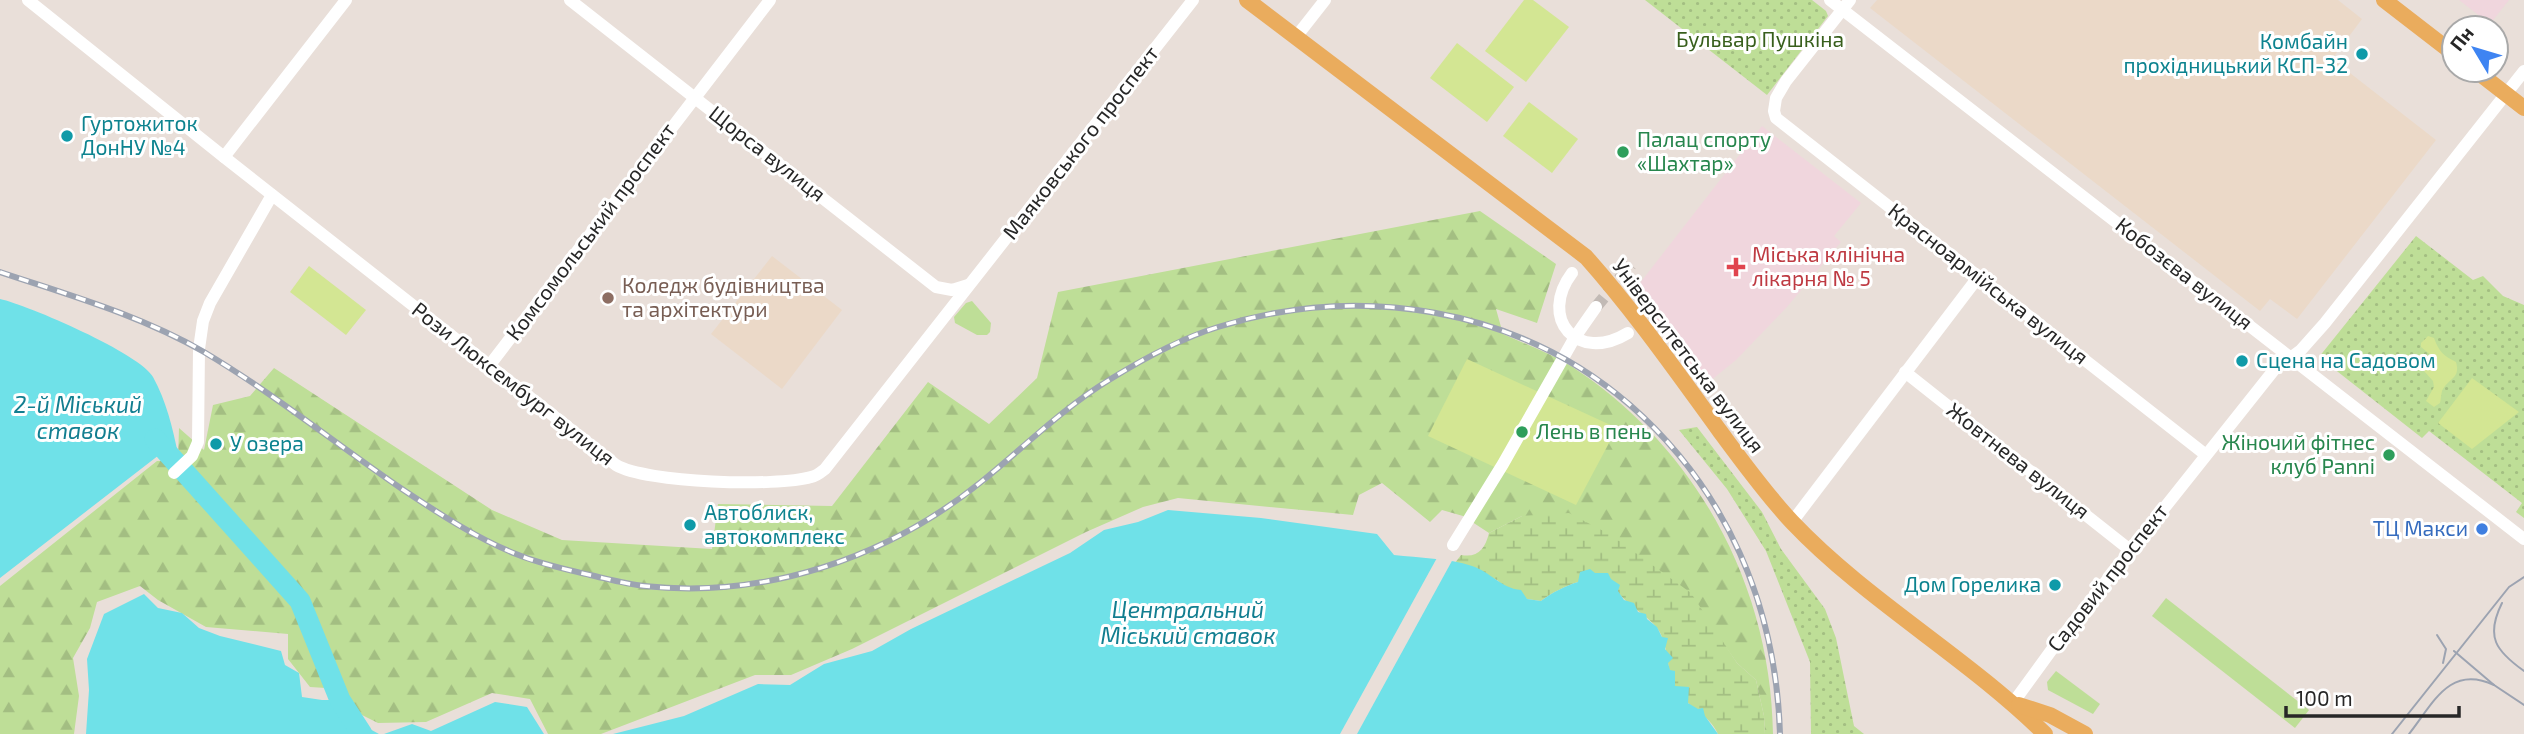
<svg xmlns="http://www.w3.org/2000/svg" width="2524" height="734" font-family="'Exo 2',sans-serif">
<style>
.education{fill:#ebd9c8}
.medical{fill:#f0d6dd}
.grass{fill:#bede97}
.forest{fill:url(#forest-firs)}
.wetland{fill:url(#wetland-marsh)}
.park{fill:url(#park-dots)}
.pitch{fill:#d3e693}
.water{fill:#6fe1e8}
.pier{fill:#e9dfd9}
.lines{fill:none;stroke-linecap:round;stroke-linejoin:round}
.river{stroke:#6fe1e8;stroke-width:21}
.minor-tunnel{stroke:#c2bab5;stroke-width:12;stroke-dasharray:12 6;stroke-linecap:butt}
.minor{stroke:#fff;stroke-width:12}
.major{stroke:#eaac5d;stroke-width:16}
.tram{stroke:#9ca3b1;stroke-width:2}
.rail-casing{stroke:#9ca3b1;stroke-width:6}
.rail{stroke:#fff;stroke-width:3.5;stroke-dasharray:10;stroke-linecap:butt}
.culture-dot{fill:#0f9aa8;stroke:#fff;stroke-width:2.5}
.leisure-dot{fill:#2e9e5b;stroke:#fff;stroke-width:2.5}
.health-dot{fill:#e0444e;stroke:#fff;stroke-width:2.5}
.education-dot{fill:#8d6e63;stroke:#fff;stroke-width:2.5}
.shop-dot{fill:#3f7fe0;stroke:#fff;stroke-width:2.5}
.labels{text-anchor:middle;stroke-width:6;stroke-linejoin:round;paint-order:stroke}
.park-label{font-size:21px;fill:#385f1c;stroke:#fff}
.culture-label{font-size:21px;fill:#0d838f;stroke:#fff;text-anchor:start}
.leisure-label{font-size:21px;fill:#27864d;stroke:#fff;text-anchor:start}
.street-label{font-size:21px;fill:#272727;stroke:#fff}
.health-label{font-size:21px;fill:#be3a42;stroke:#fff;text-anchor:start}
.education-label{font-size:21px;fill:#785e54;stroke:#fff;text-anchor:start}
.shop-label{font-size:21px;fill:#366cbe;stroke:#fff;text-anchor:end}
.water-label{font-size:23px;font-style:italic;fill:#127e90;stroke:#fff}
</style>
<defs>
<pattern id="forest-firs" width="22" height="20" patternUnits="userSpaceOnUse" patternTransform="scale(1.75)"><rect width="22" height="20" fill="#bede97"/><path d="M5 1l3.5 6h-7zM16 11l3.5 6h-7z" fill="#a3be82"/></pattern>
<pattern id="wetland-marsh" width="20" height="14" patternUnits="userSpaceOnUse" patternTransform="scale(1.75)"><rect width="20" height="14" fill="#bede97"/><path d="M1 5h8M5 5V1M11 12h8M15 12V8" fill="none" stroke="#a3be82"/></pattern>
<pattern id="park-dots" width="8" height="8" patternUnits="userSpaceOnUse" patternTransform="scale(1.75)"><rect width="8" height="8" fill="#bede97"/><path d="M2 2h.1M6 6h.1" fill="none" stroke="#a3be82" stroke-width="1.8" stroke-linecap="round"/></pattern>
</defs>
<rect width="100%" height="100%" fill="#e9dfd9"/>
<g class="education">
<path d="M1877,0H2338L2362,19L2332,59L2436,140L2297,319L2270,299L2260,311L1870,8Z"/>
<path d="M772,256L842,310L782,389L711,334Z"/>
</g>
<g class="medical">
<path d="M2459,0H2509L2490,24Z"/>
<path d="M1762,126L1861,203L1834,236L1841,242L1787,307L1736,360L1704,386L1633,292Z"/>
</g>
<g class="grass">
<path d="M972,301L991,323L990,332L987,335H977L955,323L954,317L966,303Z"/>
<path d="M2166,598L2309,710L2295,728L2152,616Z"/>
<path d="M2056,671L2100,704L2093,714L2048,690L2047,682Z"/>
</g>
<path class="forest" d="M1480,211L1556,264L1537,323L1496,309L1503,334C1525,344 1550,353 1571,366C1696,447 1771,585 1773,734H1765L1764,716L1756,680L1737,663L1714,630L1522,516L1489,533L1463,516L1442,510L1430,522L1382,483L1359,495L1353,515L1178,498L1143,507L1086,532L852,649L791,675H755L601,734H548L530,699L492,693L426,722L378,723L360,714L342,689L310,687L288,659V634L206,627L158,600L140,586L97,602L90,628L73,658L79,696L74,734H0V586L157,461L178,460L179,428L204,450L213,405L250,396L274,368L492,510L562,540L712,549L718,504L832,506L928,382L989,424L1037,378L1058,292Z"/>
<path class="wetland" d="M1569,513L1611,535L1691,593L1737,663L1756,680L1764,716L1765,734H1718C1709,713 1684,706 1674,686C1666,668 1669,644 1657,628C1647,615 1629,607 1617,591L1578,582C1565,586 1553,592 1541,601L1527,599L1507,589L1497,580L1455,563L1461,555C1478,558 1485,549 1489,533L1522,516Z"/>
<g class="park">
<path d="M1645,0H1812L1826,11L1828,16L1767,95Z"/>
<path d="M2416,236L2473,280L2483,276L2503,296L2524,305V518L2516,512L2522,503L2429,431L2422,438L2319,357Z"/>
<path d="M1697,427L1762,512L1781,549L1825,609L1836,638L1854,726L1864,734H1811L1810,662L1766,551L1727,489L1679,430Z"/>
</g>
<g class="pitch">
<path d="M1524,0H1533L1569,27L1526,82L1485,51Z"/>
<path d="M1457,43L1514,87L1487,122L1430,78Z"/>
<path d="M1529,102L1578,139L1552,173L1503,136Z"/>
<path d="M309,266L366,310L346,335L290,292Z"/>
<path d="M2428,336L2434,338C2439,352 2444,356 2456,362C2461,379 2448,378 2442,391C2441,395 2441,399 2440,403L2434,407L2426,401L2434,387L2433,381L2424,371L2432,356L2421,347V343Z"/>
<path d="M1467,359L1617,428L1576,505L1428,436Z"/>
<path d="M2472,378L2519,412L2472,449L2438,423Z"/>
</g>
<g class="water">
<path d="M0,299C28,305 141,354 153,377C166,400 173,429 178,454L174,460L159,455L0,578Z"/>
<path d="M1168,510L1261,518L1377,534L1394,555C1419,558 1448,558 1472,566C1491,572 1500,588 1521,590L1527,599L1541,601C1553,592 1565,586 1578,582L1580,572L1590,569L1595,573H1608L1611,579L1620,585L1618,591L1624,600L1634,603L1638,612L1646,614L1647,619L1657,627L1662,637L1668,638L1665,649L1673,658L1668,663L1670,670L1675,671V686L1689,687L1688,703L1698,709L1703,708L1705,716L1718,734H613L684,716L758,684L790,685L824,664L872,651L911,629L1070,553L1104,530L1138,522Z"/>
<path d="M144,594L158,608L182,613L199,628L220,636L281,651L285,665L299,673L302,697L322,700H345L357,722L379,734H86L89,690L87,659L104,614Z"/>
<path d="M495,702L527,707L544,734H384L412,724L431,731Z"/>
</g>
<path class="pier" d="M1438,556L1453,559L1357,734H1340Z"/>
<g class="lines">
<path class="river" d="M155,439L300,601L340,700L362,734"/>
<path class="minor-tunnel" d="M1596,307L1631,265"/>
<g class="minor">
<path d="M28,0L224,157L616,465C646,483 777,487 811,477C817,476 820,473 825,469L1193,0"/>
<path d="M570,0L936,287L952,290L968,285"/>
<path d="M1830,0L2524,539"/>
<path d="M1850,0L1786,81L1776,98L1774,111L1776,118L2206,455"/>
<path d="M1296,37L1325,0"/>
<path d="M224,157L346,0"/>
<path d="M1572,273C1538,318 1577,364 1628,333"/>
<path d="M489,366L770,0"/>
<path d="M1905,372L2130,550"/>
<path d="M174,473L192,456L198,442L199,349L203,321L210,303L272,195"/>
<path d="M1792,522L1979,276"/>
<path d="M1453,545L1503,464L1575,337L1596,307"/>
<path d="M2013,703L2053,648L2274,370L2301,350L2325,323L2524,71"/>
</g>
<g class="major">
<path d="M1247,0L1586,257C1634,311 1676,371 1719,430C1742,461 1765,493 1792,522C1867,601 1967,657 2045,734"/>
<path d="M2384,0L2454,54"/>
<path d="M2475,70L2524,108"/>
<path d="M2019,705L2050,715L2085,734"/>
</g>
<g class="tram">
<path d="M2502,603C2485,637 2496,651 2524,671"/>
<path d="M2437,635L2446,649L2443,663"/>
<path d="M2454,651L2494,685L2524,705"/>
<path d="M2392,734L2509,587L2524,577"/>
<path d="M2409,734C2433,704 2449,664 2494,685"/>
</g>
<defs>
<path id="rail" d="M0,272C69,295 140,315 204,352C273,393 336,444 402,489C438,513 476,538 516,554C540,564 565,569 590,575C608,579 626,584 644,586C765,599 887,558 981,482C1023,448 1063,408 1109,380C1143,359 1179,339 1218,327C1359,283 1517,307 1630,405C1727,490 1776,606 1780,734"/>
</defs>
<use href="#rail" class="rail-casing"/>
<use href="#rail" class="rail"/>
</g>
<g class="culture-dot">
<circle cx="2362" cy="54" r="7"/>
<circle cx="67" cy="136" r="7"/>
<circle cx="2242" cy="361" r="7"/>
<circle cx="216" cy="444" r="7"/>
<circle cx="690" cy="525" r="7"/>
<circle cx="2055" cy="585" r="7"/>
</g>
<g class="leisure-dot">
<circle cx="1623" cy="152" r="7"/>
<circle cx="1522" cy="432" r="7"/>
<circle cx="2389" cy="455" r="7"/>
</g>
<path class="health-dot" d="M1732.5 256.5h7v7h7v7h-7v7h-7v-7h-7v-7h7z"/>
<circle class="education-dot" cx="608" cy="298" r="7"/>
<circle class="shop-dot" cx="2482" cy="529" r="7"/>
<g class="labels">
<g class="park-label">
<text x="1760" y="47">Бульвар Пушкіна</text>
</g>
<g class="culture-label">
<text x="2348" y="49" text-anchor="end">Комбайн<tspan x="2348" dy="24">прохідницький КСП-32</tspan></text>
<text x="81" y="131">Гуртожиток<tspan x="81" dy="24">ДонНУ №4</tspan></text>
<text x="2256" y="368">Сцена на Садовом</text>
<text x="230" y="451">У озера</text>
<text x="704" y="520">Автоблиск,<tspan x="704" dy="24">автокомплекс</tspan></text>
<text x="2041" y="592" text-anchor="end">Дом Горелика</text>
</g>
<g class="leisure-label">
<text x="1637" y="147">Палац спорту<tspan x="1637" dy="24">«Шахтар»</tspan></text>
<text x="1536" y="439">Лень в пень</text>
<text x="2375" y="450" text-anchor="end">Жіночий фітнес<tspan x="2375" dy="24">клуб Panni</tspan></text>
</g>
<g class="street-label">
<text transform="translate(1081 143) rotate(-52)" y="7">Маяковського проспект</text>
<text transform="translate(767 154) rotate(38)" y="7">Щорса вулиця</text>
<text transform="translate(591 232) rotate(-53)" y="7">Комсомольський проспект</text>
<text transform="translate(2184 274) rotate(38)" y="7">Кобозєва вулиця</text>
<text transform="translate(1988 284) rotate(38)" y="7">Красноармійська вулиця</text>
<text transform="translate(1688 356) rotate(53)" y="7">Університетська вулиця</text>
<text transform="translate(513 384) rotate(38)" y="7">Рози Люксембург вулиця</text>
<text transform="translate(2018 461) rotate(38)" y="7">Жовтнева вулиця</text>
<text transform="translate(2108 578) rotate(-52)" y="7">Садовий проспект</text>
</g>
<g class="health-label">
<text x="1752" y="262">Міська клінічна<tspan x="1752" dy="24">лікарня № 5</tspan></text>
</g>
<g class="education-label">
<text x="622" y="293">Коледж будівництва<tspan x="622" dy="24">та архітектури</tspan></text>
</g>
<g class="shop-label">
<text x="2468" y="536">ТЦ Макси</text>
</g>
<g class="water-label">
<text x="78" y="413">2-й Міський<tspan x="78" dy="26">ставок</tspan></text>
<text x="1188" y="618">Центральний<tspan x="1188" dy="26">Міський ставок</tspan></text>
</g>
</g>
<g transform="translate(2475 49) rotate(308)"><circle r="33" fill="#ffffff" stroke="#a9a9a9" stroke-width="2"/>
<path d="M0-5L12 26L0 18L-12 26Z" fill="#3e84f2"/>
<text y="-10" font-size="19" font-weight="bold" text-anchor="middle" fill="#272727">Пн</text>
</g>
<path d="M2286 706v10h173v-10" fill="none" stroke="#272727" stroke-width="3.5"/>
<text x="2296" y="706" font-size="21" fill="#272727" stroke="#ffffff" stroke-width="5" paint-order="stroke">100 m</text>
</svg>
